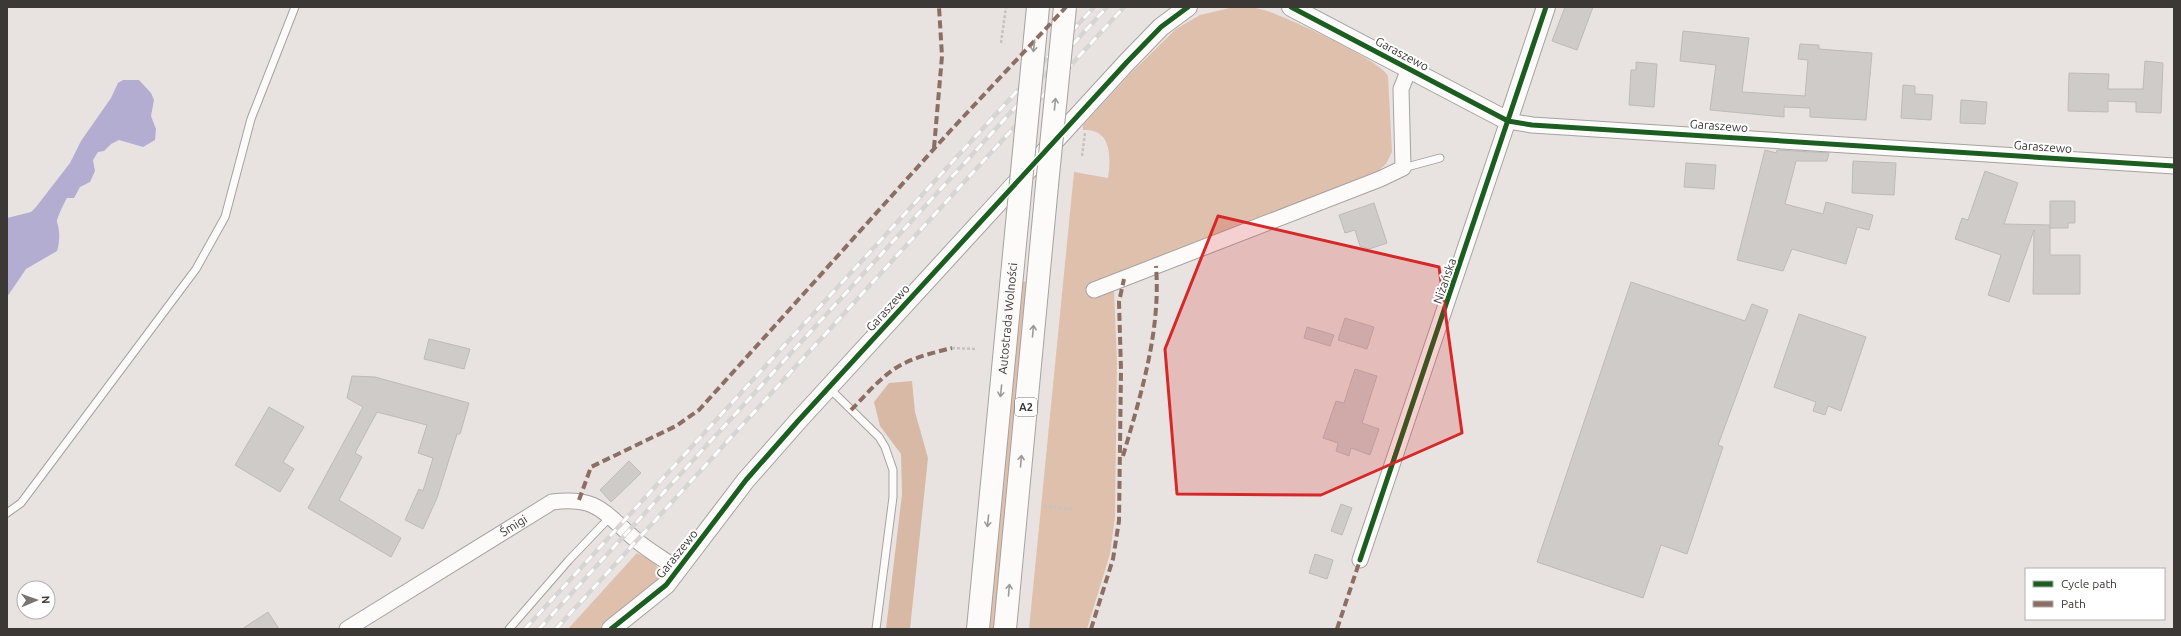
<svg xmlns="http://www.w3.org/2000/svg" width="2181" height="636" font-family="Ubuntu,sans-serif">
<style>
.green{fill:#dfc0ad}
.forest{fill:#d7b9a5}
.water{fill:#b3add1}
.building{fill:#cfcbc9;stroke:#bebab8}
.lines{fill:none;stroke-linecap:round;stroke-linejoin:round}
.service-casing{stroke:#a5a2a0;stroke-width:9}
.minor-casing{stroke:#a5a2a0;stroke-width:17}
.tertiary-casing{stroke:#a5a2a0;stroke-width:20}
.motorway-casing{stroke:#a5a2a0;stroke-width:24}
.path{stroke:#c5c3c2;stroke-width:2.5;stroke-dasharray:3 2;stroke-linecap:butt}
.service{stroke:#fcfbfa;stroke-width:7}
.minor{stroke:#fcfbfa;stroke-width:15}
.tertiary{stroke:#fcfbfa;stroke-width:18}
.motorway{stroke:#fcfbfa;stroke-width:22}
.rail-casing{stroke:#d7d5d4;stroke-width:4.5}
.rail{stroke:#fff;stroke-width:3;stroke-dasharray:9;stroke-linecap:butt}
.motorway-bridge-casing{stroke:#a5a2a0;stroke-width:24;stroke-linecap:butt}
.motorway-bridge{stroke:#fcfbfa;stroke-width:22}
.quiet{stroke:#8d6e63;stroke-width:4;stroke-dasharray:8 4;stroke-linecap:butt}
.cycleway-casing{stroke:#fff;stroke-width:8}
.cycleway{stroke:#1b5e20;stroke-width:5}
.oneway{stroke:#9c9a98}
.marked{fill:#d62828;fill-opacity:0.2;stroke:#d62828;stroke-width:3;stroke-linejoin:round}
.labels{text-anchor:middle;stroke-width:4;stroke-linejoin:round;paint-order:stroke}
.shield{fill:#fff;stroke:#767472;stroke-width:1}
.shield-label{font-size:11px;font-weight:bold;fill:#3b3835}
.street-label{font-size:12px;fill:#3b3835;stroke:#fff}
</style>
<rect width="100%" height="100%" fill="#e8e3e0"/>
<g class="green">
<path d="M1234,7C1244,7 1254,7 1264,10C1283,15 1384,62 1388,76L1392,152L1386,164L1380,169L1381,172L1114,290L1117,361L1115,517L1110,554L1087,629H1029L1074,172L1108,178C1111,158 1112,128 1083,130V125L1132,72L1176,29L1200,15Z"/>
<path d="M1028,281L995,629H988L1022,282Z"/>
<path d="M637,553C650,560 661,563 660,579L642,599L602,629H568Z"/>
</g>
<path class="forest" d="M912,381L915,412L928,458L910,629H886L902,494L901,454L880,426L874,402L889,383Z"/>
<path class="water" d="M123,80H139L151,93L154,100L151,116L156,129L155,140L143,147L119,140L111,144L104,151L98,152L93,160L95,171L90,182L80,187L74,198H67C65,201 56,220 57,222C60,231 60,241 57,251L26,269L7,297V218L31,212L36,207L70,163L81,141L111,98L118,83Z"/>
<g class="building">
<path d="M1565,7H1593L1577,50L1552,41Z"/>
<path d="M1683,31L1749,38L1742,92L1805,96L1808,60L1798,59L1800,44L1819,45V49L1872,53L1866,120L1810,117V108L1784,107V117L1710,110L1716,65L1680,61Z"/>
<path d="M2145,61L2163,63L2161,113L2136,112V102L2108,101V112L2068,111L2069,73L2109,74L2108,89H2143Z"/>
<path d="M1636,62L1657,64L1654,107L1629,105L1631,70H1636Z"/>
<path d="M1903,85L1915,86V94L1933,95L1931,120L1901,118Z"/>
<path d="M1961,100L1987,102L1985,124L1960,123Z"/>
<path d="M1765,150L1776,153L1777,150L1829,153L1827,161H1796L1785,204L1823,214L1826,202L1873,215L1869,230L1857,227L1846,264L1792,249L1783,271L1737,260Z"/>
<path d="M1853,161L1896,163L1894,195L1852,193Z"/>
<path d="M1686,163L1716,165L1714,189L1684,187Z"/>
<path d="M1985,171L2018,183L2004,224L2050,225V255H2080V294H2033L2034,230L2009,302L1988,295L2001,255L1955,239L1962,218L1968,220Z"/>
<path d="M2050,201H2075V223H2068V228H2050Z"/>
<path d="M1374,203L1387,243L1369,249L1360,246L1355,230L1345,233L1339,215Z"/>
<path d="M1631,282L1745,321L1752,304L1768,310L1718,445L1723,447L1687,554L1661,545L1643,598L1537,562Z"/>
<path d="M1799,314L1866,337L1841,411L1828,406L1825,415L1813,411L1816,402L1774,387Z"/>
<path d="M1345,318L1374,327L1367,349L1338,340Z"/>
<path d="M1307,327L1334,335L1330,346L1304,338Z"/>
<path d="M429,339L470,349L464,369L424,359Z"/>
<path d="M1355,369L1377,376L1362,423L1379,429L1370,455L1351,448L1349,456L1336,451L1338,443L1323,438L1336,401L1344,403Z"/>
<path d="M352,376L375,377L469,403L460,434H457L437,498L423,529L405,520L419,489L423,491L433,458L418,453L427,425L377,412L355,453L362,457L339,500L401,538L391,557L308,508L363,407L347,398Z"/>
<path d="M269,407L304,427L283,462L294,469L280,492L235,465Z"/>
<path d="M629,461L641,473L611,502L600,490Z"/>
<path d="M1341,504L1352,508L1342,535L1331,531Z"/>
<path d="M1315,554L1333,560L1327,579L1309,573Z"/>
<path d="M268,612L279,629H242Z"/>
</g>
<g class="lines">
<defs>
<g id="service">
<path d="M1403,168L1440,158"/>
<path d="M829,388L879,437L885,447L893,470V497L876,629"/>
<path d="M7,513L21,503L196,269L225,217L251,119L295,7"/>
<path d="M509,629L569,560L611,516"/>
</g>
<g id="minor">
<path d="M1094,290L1380,179L1403,168L1401,89L1409,69"/>
<path d="M1360,560L1508,121L1532,125L2174,166"/>
<path id="s1" d="M347,629L552,502C598,496 604,513 636,540C649,551 665,560 679,570"/>
</g>
<g id="tertiary">
<path d="M1291,7L1508,121L1546,7"/>
<path d="M611,629L666,585L746,480L798,421L1127,62L1161,27L1188,7"/>
</g>
<g id="motorway">
<path id="s2" d="M978,629L1018,213"/>
<path d="M1005,629L1047,185"/>
</g>
</defs>
<use href="#service" class="service-casing"/>
<use href="#minor" class="minor-casing"/>
<use href="#tertiary" class="tertiary-casing"/>
<use href="#motorway" class="motorway-casing"/>
<g class="path">
<path d="M1001,43L1006,7"/>
<path d="M1082,156L1085,133"/>
<path d="M952,348L977,349"/>
<path d="M1044,506L1072,509"/>
</g>
<use href="#service" class="service"/>
<use href="#minor" class="minor"/>
<use href="#tertiary" class="tertiary"/>
<use href="#motorway" class="motorway"/>
<defs>
<g id="rail">
<path d="M525,629L1094,7"/>
<path d="M539,629L1107,7"/>
<path d="M556,629L1124,7"/>
</g>
</defs>
<use href="#rail" class="rail-casing"/>
<use href="#rail" class="rail"/>
<defs>
<g id="motorway-bridge">
<path d="M1047,185L1065,7"/>
<path d="M1018,213L1038,7"/>
</g>
</defs>
<use href="#motorway-bridge" class="motorway-bridge-casing"/>
<use href="#motorway-bridge" class="motorway-bridge"/>
<g class="quiet">
<path d="M934,148L942,56L939,7"/>
<path d="M851,410C862,399 872,387 884,377C902,360 928,354 952,348"/>
<path d="M1123,456C1141,394 1161,331 1156,266"/>
<path d="M579,500L591,467L676,426L699,410L951,130L1066,7"/>
<path d="M1091,629L1113,559L1119,521L1121,370L1119,302L1124,279"/>
<path d="M1337,629L1360,560"/>
</g>
<defs>
<g id="cycleway">
<path d="M1291,7L1508,121L1532,125L2174,166"/>
<path d="M1360,560L1546,7"/>
<path d="M611,629L666,585L746,480L798,421L1127,62L1161,27L1188,7"/>
</g>
</defs>
<use href="#cycleway" class="cycleway-casing"/>
<use href="#cycleway" class="cycleway"/>
</g>
<defs><path id="oneway-shaft" d="M-6 0H5M1.5-3L5.5 0L1.5 3" fill="none" stroke-width="1.6" stroke-linecap="round" stroke-linejoin="round"/></defs>
<g class="oneway">
<use href="#oneway-shaft" transform="translate(1034 46) rotate(96)"/>
<use href="#oneway-shaft" transform="translate(1055 104) rotate(-84)"/>
<use href="#oneway-shaft" transform="translate(1033 331) rotate(-85)"/>
<use href="#oneway-shaft" transform="translate(1001 391) rotate(96)"/>
<use href="#oneway-shaft" transform="translate(1021 461) rotate(-85)"/>
<use href="#oneway-shaft" transform="translate(988 521) rotate(96)"/>
<use href="#oneway-shaft" transform="translate(1009 590) rotate(-85)"/>
</g>
<path class="marked" d="M1218,216L1439,267L1462,433L1321,495L1177,494L1165,349Z"/>
<g class="labels">
<rect class="shield" x="1015" y="398" width="22" height="18" rx="3"/>
<g class="shield-label">
<text x="1026" y="411">A2</text>
</g>
<g class="street-label">
<text transform="translate(1402 54) rotate(28)" y="4">Garaszewo</text>
<text transform="translate(1719 126) rotate(4)" y="4">Garaszewo</text>
<text transform="translate(2043 147) rotate(4)" y="4">Garaszewo</text>
<text transform="translate(1445 281) rotate(-71)" y="4">Niżańska</text>
<text transform="translate(888 308) rotate(-48)" y="4">Garaszewo</text>
<text dy="4" stroke="none"><textPath href="#s2" startOffset="312">Autostrada Wolności</textPath></text>
<text dy="4" stroke="none"><textPath href="#s1" startOffset="196">Śmigi</textPath></text>
<text transform="translate(677 554) rotate(-51)" y="4">Garaszewo</text>
</g>
</g>
<rect width="2181" height="636" fill="none" stroke="#3b3835" stroke-width="16"/>
<rect x="2025" y="568" width="140" height="52" fill="#ffffff" stroke="#b1afae"/>
<rect x="2033" y="581" width="20" height="6" fill="#1b5e20" stroke="#b1afae"/>
<text x="2061" y="588" font-size="12" fill="#3b3835">Cycle path</text>
<rect x="2033" y="601" width="20" height="6" fill="#8d6e63" stroke="#b1afae"/>
<text x="2061" y="608" font-size="12" fill="#3b3835">Path</text>
<g transform="translate(36 600) rotate(88)"><circle r="19" fill="#ffffff" stroke="#b1afae"/>
<path d="M0-3L7 15L0 10L-7 15Z" fill="#787471"/>
<text y="-6" font-size="11" font-weight="bold" text-anchor="middle" fill="#3b3835">N</text>
</g>
</svg>
